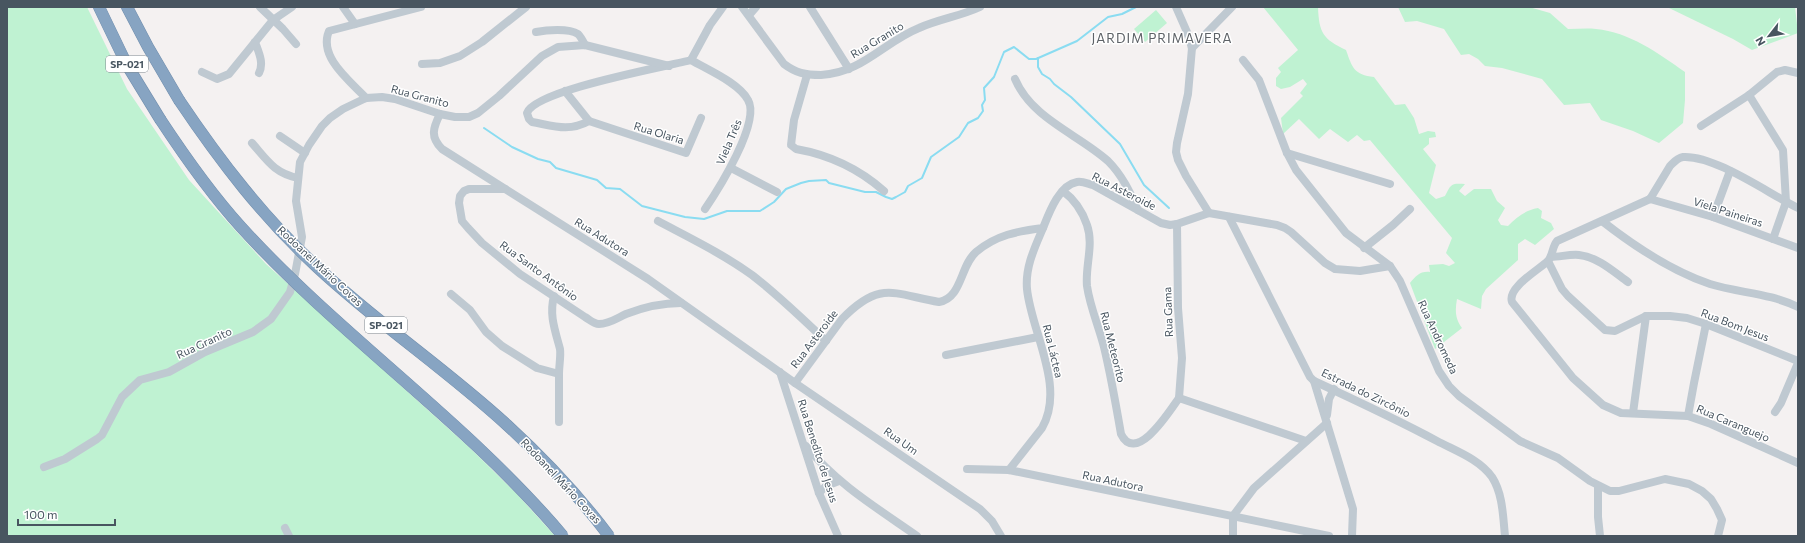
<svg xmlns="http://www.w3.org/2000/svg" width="1805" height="543" font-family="Commissioner,sans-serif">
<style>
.green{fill:#bff2d2}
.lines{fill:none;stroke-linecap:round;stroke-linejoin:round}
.stream{stroke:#8adcf1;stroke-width:2}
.highway-casing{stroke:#728fae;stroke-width:12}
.minor{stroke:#bfc9d1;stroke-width:8}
.highway{stroke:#87a4c2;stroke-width:11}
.highway-bridge-casing{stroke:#728fae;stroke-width:12;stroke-linecap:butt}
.highway-bridge{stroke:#87a4c2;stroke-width:11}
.labels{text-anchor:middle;stroke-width:3;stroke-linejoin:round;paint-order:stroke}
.shield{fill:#fff;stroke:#7f8890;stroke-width:1}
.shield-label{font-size:10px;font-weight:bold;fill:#485560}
.street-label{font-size:11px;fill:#485560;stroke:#fff}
.quarter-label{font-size:13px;letter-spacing:1px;fill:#5d6267;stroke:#fff}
</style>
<rect width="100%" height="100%" fill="#f4f1f1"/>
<g class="green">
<path d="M7,7H87L127,89L189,180L266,264L470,448L516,493L555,536H7Z"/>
<path d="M1263,7H1318C1319,33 1323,39 1346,50C1352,67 1354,75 1374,77L1395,105L1405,104L1414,118L1419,134L1428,131L1435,132L1436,137L1429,138V144L1423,149L1436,165L1429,193L1436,199L1445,196C1451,184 1451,183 1465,184L1459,191L1465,196L1474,189H1491L1497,201L1505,208L1498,220L1501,225L1508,226C1517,217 1526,210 1538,208L1542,211L1541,218L1551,223L1554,229L1535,245L1525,239L1518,244V260L1486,289L1482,296L1481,309L1457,299C1455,310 1455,319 1462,328L1435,349L1410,283C1416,276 1420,271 1430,272L1429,265L1443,264L1449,266L1455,263L1446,253L1452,238L1370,140L1364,141L1357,135L1348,142L1330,129L1319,139L1299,119L1283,134L1281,118L1303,96L1300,93L1307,84L1303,79L1290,87L1281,89L1276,86V78L1281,72L1278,68L1298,50Z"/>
<path d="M1398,7H1529L1550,13L1568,29C1577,29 1587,28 1596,29C1629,32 1658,53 1685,72V100L1683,123L1659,143L1633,131L1601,120L1590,103L1564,105L1542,79L1502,68L1485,66L1478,59L1469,54L1461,55L1444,29L1417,21L1405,22Z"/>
<path d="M1667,7H1795L1798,33L1752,50L1733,39Z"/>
<path d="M1156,10L1167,23L1145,42L1134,29Z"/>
</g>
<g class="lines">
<g class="stream">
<path d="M1038,58V67L1042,74L1050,79L1054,84L1071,97L1120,144L1144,185L1169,208"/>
<path d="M484,128L512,147L538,159L550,162L556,168L597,180L606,188L620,189L642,206L685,217L704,219L727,211H760L774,202L786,189L801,183L809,181L826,180L829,183L865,192H876L886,197L892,199L896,197L905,192L908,186L922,178L931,157L959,137L968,123L978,118L983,111L982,105L985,100L984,88L994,77L1004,52L1014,47L1029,59H1036L1077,41L1108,17L1122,14L1136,7"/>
</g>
<defs>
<g id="highway">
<path d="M99,7L127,65L160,119"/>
<path d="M127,7L148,47L179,100"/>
</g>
</defs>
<use href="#highway" class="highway-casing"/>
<g class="minor">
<path d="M260,7L283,29L296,44"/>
<path d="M343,7L355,24"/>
<path d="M742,7L784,64C796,73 805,75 821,75C862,73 884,42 919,28C939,19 961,16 980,7"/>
<path d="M810,7L849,69"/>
<path d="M1176,7L1187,32L1192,48L1188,94L1177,143L1176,152L1178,160L1186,176L1209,213"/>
<path d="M749,15L756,7"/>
<path d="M536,32C546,30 569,28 578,34C581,37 583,41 585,45"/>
<path d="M255,42C259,53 264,63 259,73"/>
<path d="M1192,48L1232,7"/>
<path d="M691,60C708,70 739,83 748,100C761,122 718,190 705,209"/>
<path d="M1243,60L1259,80L1287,153L1296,170L1346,233L1390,266L1400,281L1439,371L1449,386L1459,396L1520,441L1558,458L1590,481L1610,491H1619L1665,479L1689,484L1702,491L1711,499L1717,509L1722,520L1718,536"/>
<path d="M422,64L440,63L460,56L482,42L526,7"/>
<path d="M202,72L217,79L229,74L273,20L292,7"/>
<path d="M807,75L794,120L791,145L796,149C830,155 858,168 884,191"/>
<path d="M1015,79C1032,119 1078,134 1108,161C1122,175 1130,192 1138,210"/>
<path d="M565,91L589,121L686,153L701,118"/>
<path d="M1749,95L1783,150L1786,202L1773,239"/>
<path d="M366,98C350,81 318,57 329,31L421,7"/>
<path d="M440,114C433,128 430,137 442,149L648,279L795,383L980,509L992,521L1001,536"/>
<path d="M589,121C569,132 554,126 532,122L529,119L527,113C535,90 665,67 691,60L710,25L723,7"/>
<path d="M1701,126L1749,95L1777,72L1785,70L1798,73"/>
<path d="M280,136L305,153"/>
<path d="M252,143C267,160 274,173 298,178"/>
<path d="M1287,153L1390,184"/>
<path d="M731,168L777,192"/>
<path d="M505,189H469L464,191L460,196L459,203L462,221L468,228L482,243L520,274L585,317C590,320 594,324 599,324C609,324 617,318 626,314C644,307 661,303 681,303"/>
<path d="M1063,191C1075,200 1082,210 1087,225C1094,245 1085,266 1087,286C1090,307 1099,327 1104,347C1111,376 1116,405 1121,434C1136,465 1169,412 1179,398"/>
<path d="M1650,199L1557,241C1552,247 1553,255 1548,261C1538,270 1507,288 1512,302L1573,378L1603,405L1621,413L1688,416L1711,424L1798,463"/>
<path d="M1650,199L1670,166C1674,162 1677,158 1683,157C1715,155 1769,194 1798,208"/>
<path d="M1650,199L1713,217L1798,248"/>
<path d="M1229,217L1310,377L1314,381C1355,400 1396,419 1437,441C1456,451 1479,459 1492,477C1503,494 1503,517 1505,536"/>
<path d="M1713,217L1730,171"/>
<path d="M658,221C690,238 723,254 752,275C778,295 802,318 826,341"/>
<path d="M1602,221C1634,246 1671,271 1710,284C1739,293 1770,293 1798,307"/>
<path d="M1177,224L1178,308L1182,358L1179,398"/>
<path d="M1364,248L1393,225L1410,209"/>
<path d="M1551,257C1560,257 1570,254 1579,255C1598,257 1614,272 1628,282"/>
<path d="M1548,261L1562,289L1568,296L1605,330L1615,331L1646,316H1670L1687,318L1706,324L1798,361"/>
<path d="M451,294L470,310L486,332L502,346L537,368L559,374V422"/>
<path d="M554,296C549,315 555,330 560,349C561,356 559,366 559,374"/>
<path d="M946,355L1038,337"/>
<path d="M780,372L819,493L838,536"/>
<path d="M1314,381L1353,509L1352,536"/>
<path d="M795,383L842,319C880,280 893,294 939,302C962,298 960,266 976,252C996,235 1018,231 1043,228C1049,213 1059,185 1077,182C1083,181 1088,184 1093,185L1161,223L1170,225L1177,224L1209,213L1277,225L1285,228L1291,232L1325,263L1335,269L1360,271L1390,266"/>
<path d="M1179,398L1306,441"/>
<path d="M1775,412L1781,403L1798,363"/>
<path d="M1633,413L1646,316"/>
<path d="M1327,415L1329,399L1334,389"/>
<path d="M1688,416L1694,383L1706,324"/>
<path d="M806,446C837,484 877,508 917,536"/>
<path d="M44,467L65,459L97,439L102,435L122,397L140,380L169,372L205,352L253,332L271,319L290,292L295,274L302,237L296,201L300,162L309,145L322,126L330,118L343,109L366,98L382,97L395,99L440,114L455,117H469L478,113L499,96L542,56L558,47L585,45L669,66"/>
<path d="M967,469L1009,470L1329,536"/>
<path d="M1009,470L1042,428C1066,387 1031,331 1027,289C1025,267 1035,247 1043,228"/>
<path d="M1598,486V517L1600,536"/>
<path d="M819,493L826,486L839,481"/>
<path d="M1233,516L1254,488L1327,423"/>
<path d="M1233,516V536"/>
<path d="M285,528L289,536"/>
</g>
<use href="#highway" class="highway"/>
<defs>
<g id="highway-bridge">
<path d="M179,100C220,161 263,217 317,267C377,323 446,369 507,425C544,459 579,496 609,536"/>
<path d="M160,119C185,157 211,194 241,227C341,337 467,422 563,536"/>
</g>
</defs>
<use href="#highway-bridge" class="highway-bridge-casing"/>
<use href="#highway-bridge" class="highway-bridge"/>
</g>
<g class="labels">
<g class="shield">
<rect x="106" y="56" width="42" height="16" rx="3"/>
<rect x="365" y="317" width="42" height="16" rx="3"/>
</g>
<g class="shield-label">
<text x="127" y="68">SP-021</text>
<text x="386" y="329">SP-021</text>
</g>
<g class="street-label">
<text transform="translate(877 40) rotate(-31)" y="4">Rua Granito</text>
<text transform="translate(420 96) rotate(15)" y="4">Rua Granito</text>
<text transform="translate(659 133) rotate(17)" y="4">Rua Olaria</text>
<text transform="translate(729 142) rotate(-67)" y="4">Viela Três</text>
<text transform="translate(1124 191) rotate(27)" y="4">Rua Asteroide</text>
<text transform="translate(1728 212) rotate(18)" y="4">Viela Paineiras</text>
<text transform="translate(602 237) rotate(32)" y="4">Rua Adutora</text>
<text transform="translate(320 266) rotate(43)" y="4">Rodoanel Mário Covas</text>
<text transform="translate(539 271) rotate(36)" y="4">Rua Santo Antônio</text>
<text transform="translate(1168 312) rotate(-92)" y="4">Rua Gama</text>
<text transform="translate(1735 325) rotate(21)" y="4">Rua Bom Jesus</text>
<text transform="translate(1438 337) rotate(65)" y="4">Rua Andromeda</text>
<text transform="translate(814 339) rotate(-53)" y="4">Rua Asteroide</text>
<text transform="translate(204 343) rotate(-25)" y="4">Rua Granito</text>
<text transform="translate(1113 347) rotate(76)" y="4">Rua Meteorito</text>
<text transform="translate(1053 351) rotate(76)" y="4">Rua Láctea</text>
<text transform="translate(1366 393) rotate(26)" y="4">Estrada do Zircônio</text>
<text transform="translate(1733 423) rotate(23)" y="4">Rua Caranguejo</text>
<text transform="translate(901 441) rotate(35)" y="4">Rua Um</text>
<text transform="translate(818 451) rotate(72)" y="4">Rua Benedito de Jesus</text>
<text transform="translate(561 481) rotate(47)" y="4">Rodoanel Mário Covas</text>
<text transform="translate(1113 481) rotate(12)" y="4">Rua Adutora</text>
</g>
<g class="quarter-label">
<text x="1162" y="43">JARDIM PRIMAVERA</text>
</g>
</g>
<rect width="1805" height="543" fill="none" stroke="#485560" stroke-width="16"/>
<g transform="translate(1769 36) rotate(239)" stroke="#ffffff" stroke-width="3" paint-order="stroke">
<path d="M0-3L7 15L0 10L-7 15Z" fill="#485560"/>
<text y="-6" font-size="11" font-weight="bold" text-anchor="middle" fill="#485560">N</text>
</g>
<path d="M18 519v6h97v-6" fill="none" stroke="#485560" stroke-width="2"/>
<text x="24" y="519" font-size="12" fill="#485560" stroke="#ffffff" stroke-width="3" paint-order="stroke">100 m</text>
</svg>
